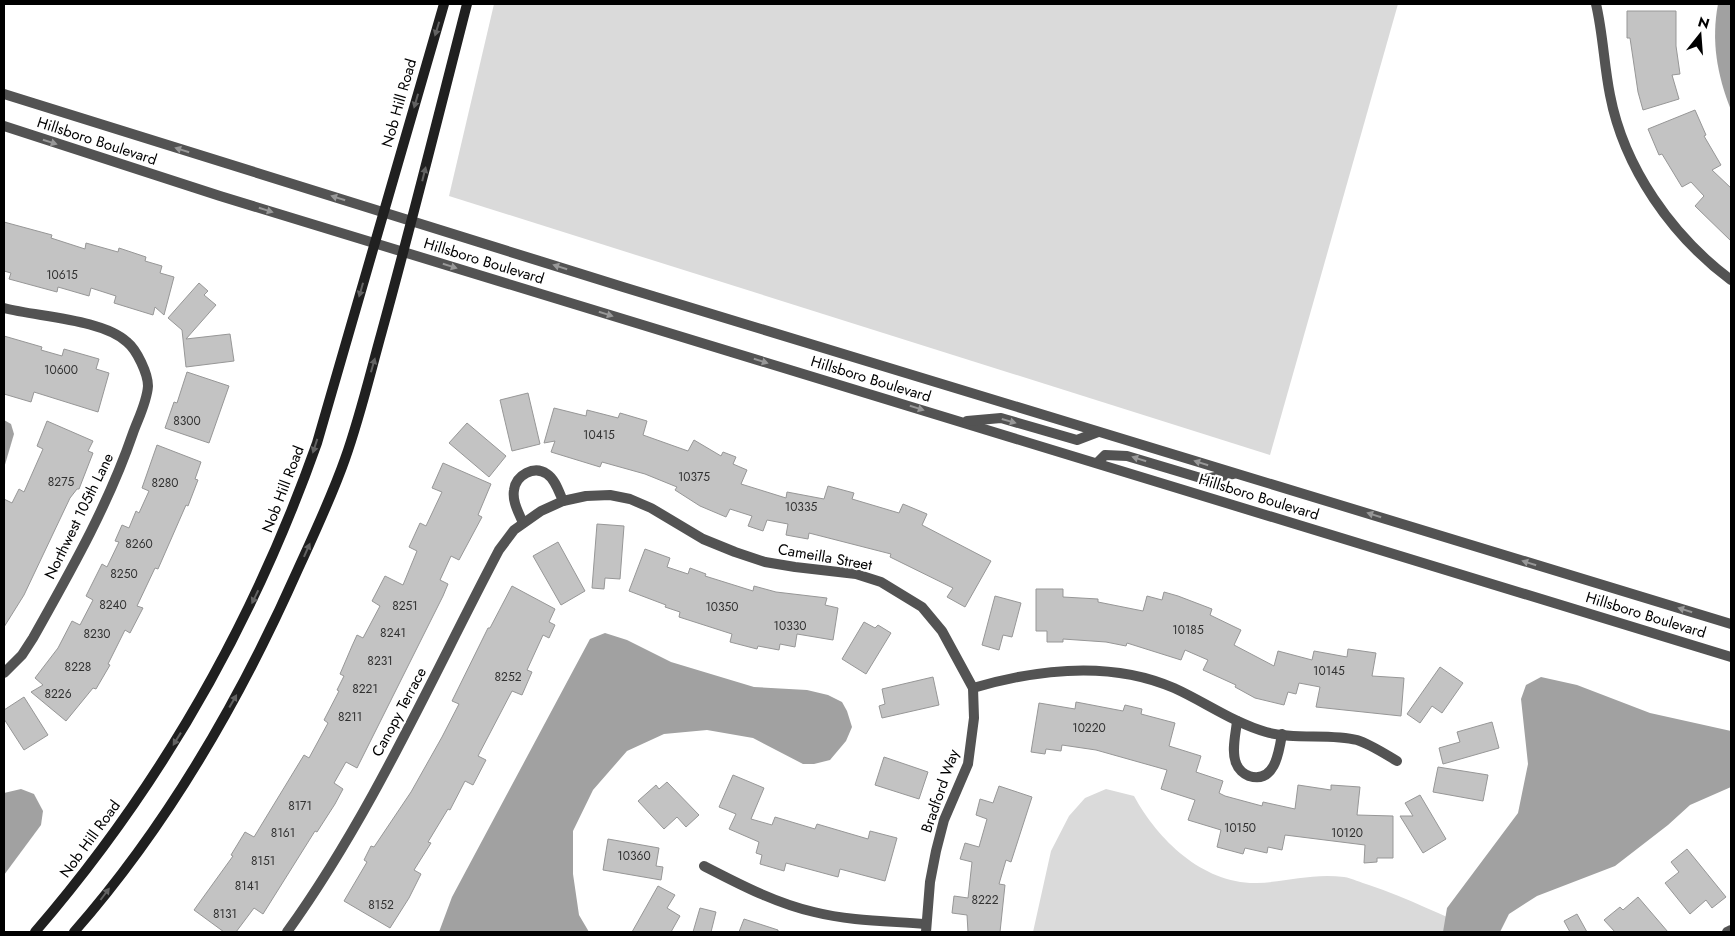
<svg xmlns="http://www.w3.org/2000/svg" width="1735" height="936" font-family="Jost,sans-serif">
<style>
.green{fill:#dadada}
.water{fill:#a1a1a1}
.building{fill:#c3c3c3;stroke:#979797}
.lines{fill:none;stroke-linecap:round;stroke-linejoin:round}
.minor{stroke:#535353;stroke-width:10}
.tertiary{stroke:#535353;stroke-width:10}
.secondary{stroke:#202020;stroke-width:10}
.oneway{fill:#636363}
.oneway2{fill:#989898}
.labels{text-anchor:middle;stroke-width:4.5;stroke-linejoin:round;paint-order:stroke}
.number-label{font-size:12px;fill:#313131}
.street-label{font-size:15px;fill:#000;stroke:#fff}
</style>
<rect width="100%" height="100%" fill="#fff"/>
<g class="green">
<path d="M494,4H1398L1270,455L449,196Z"/>
<path d="M1106,789L1134,796C1158,840 1203,884 1257,883C1287,882 1312,873 1344,877C1352,878 1361,883 1369,885C1407,898 1444,916 1481,932H1033L1051,851L1069,816L1085,798Z"/>
</g>
<g class="water">
<path d="M1718,4H1731V110C1717,75 1711,41 1718,4Z"/>
<path d="M4,420L11,424L14,434L4,468Z"/>
<path d="M605,633L627,640L671,662L754,687L807,690L828,695L842,702L847,711L852,727L846,741L830,760L814,764H803L753,738L707,730L664,734L627,751L593,790L573,831V874L579,915L589,932H439L452,897L590,639Z"/>
<path d="M1541,677L1577,685L1650,713L1731,731V787L1690,805L1668,825L1615,866L1537,896L1509,914L1500,932H1443L1447,908L1518,813L1528,764L1521,699L1526,685Z"/>
<path d="M21,789L34,794L43,811L41,825L4,875V793Z"/>
</g>
<g class="building">
<path d="M1627,11H1676V46L1680,74L1672,75L1679,99L1643,110L1638,92L1630,38H1627Z"/>
<path d="M1695,110L1706,135L1704,136L1721,165L1712,170L1731,188V241L1695,206L1704,196L1691,182L1682,187L1662,154L1659,155L1648,129Z"/>
<path d="M4,222L52,235L51,238L85,249L86,243L118,252L119,248L146,257L145,261L162,266L160,273L174,277L164,315L155,307L153,315L114,303L116,296L91,288L89,296L58,287L57,292L9,279L11,273L4,271Z"/>
<path d="M199,283L208,291L204,295L216,305L186,339L230,334L234,361L186,367L182,330L168,318Z"/>
<path d="M4,336L42,347L41,350L62,356L64,349L99,359L96,369L109,373L98,412L34,392L31,402L4,394Z"/>
<path d="M187,372L229,386L209,443L165,428L174,402L177,403Z"/>
<path d="M528,393L540,444L512,451L500,400Z"/>
<path d="M554,408L586,416L587,410L618,418L620,413L647,421L643,435L688,451L694,440L721,456L723,452L736,457L733,464L747,470L741,484L786,498L787,492L824,499L828,486L854,493L852,499L899,513L903,504L927,514L922,525L991,561L965,607L947,597L953,588L890,557L891,554L809,533L808,539L786,535L788,524L767,520L763,531L748,526L752,516L730,509L726,517L700,506L675,490L677,487L645,474L602,462L600,467L551,452L555,441L544,443Z"/>
<path d="M47,421L93,441L88,451L93,453L79,489H77L70,498L24,595L4,627V499L12,503L19,489L24,492L43,449L37,446Z"/>
<path d="M467,423L506,456L489,477L449,443Z"/>
<path d="M157,445L201,462L195,479L198,480L188,506L186,505L158,569L155,568L137,606L143,608L130,633L125,630L108,664L110,665L96,689L93,688L66,721L31,692L43,685L35,678L58,648L72,621L80,625L93,600L86,596L102,564L107,567L119,542L115,541L122,525L129,528L136,511L139,513L149,491L142,488Z"/>
<path d="M443,463L491,484L478,515L482,517L459,560L451,556L440,580L448,584L443,596L357,768L346,762L334,783L343,789L335,804L317,832L315,831L263,914L254,908L236,932H224L194,910L233,856L231,855L245,832L254,837L304,755L309,758L328,723L324,720L339,691L337,690L344,676L340,674L352,646L357,635L363,638L380,606L372,601L385,576L403,585L417,551L409,547L420,523L426,526L442,492L432,488Z"/>
<path d="M597,524L624,526L620,579L605,578L604,589L592,588Z"/>
<path d="M558,542L585,591L561,605L533,556Z"/>
<path d="M645,549L670,558L667,567L688,574L690,568L706,574L705,576L753,591L754,586L776,592L827,598L825,605L838,608L833,640L797,634L795,647L780,644L779,650L758,646L757,649L730,642L732,634L679,617L680,612L665,607L666,605L629,591Z"/>
<path d="M512,586L555,609L549,622L555,625L549,638L543,635L527,670L532,672L522,695L512,691L478,756L486,760L473,785L465,781L450,810L448,809L428,842L431,843L414,870L421,874L409,898L390,928L344,901L367,862L364,860L371,846L374,847L411,792L442,737L459,704L452,701L488,628H490Z"/>
<path d="M1036,589H1063V597L1098,599V602L1143,611L1147,596L1162,600L1164,592L1178,596L1212,609L1210,615L1241,630L1234,645L1274,666L1278,651L1312,660L1314,651L1347,657L1348,649L1376,653L1372,676L1404,678L1401,716L1316,707L1320,687L1299,683L1296,694L1288,692L1284,705L1255,698L1235,687L1236,685L1203,670L1208,660L1185,650L1181,660L1127,643L1126,646L1106,642L1063,639V642H1047V631H1036Z"/>
<path d="M995,596L1021,603L1012,637L1003,635L999,650L982,645Z"/>
<path d="M864,622L875,628L878,625L891,633L866,674L842,659Z"/>
<path d="M1440,667L1463,683L1442,713L1432,706L1420,723L1407,714Z"/>
<path d="M933,677L939,705L882,718L879,706L885,704L882,689Z"/>
<path d="M24,697L48,735L24,750L4,719V710Z"/>
<path d="M1076,702L1123,711L1125,705L1142,709L1141,714L1175,723L1169,746L1201,756L1196,772L1223,781L1219,793L1225,796L1262,806L1263,802L1295,809L1298,785L1331,790V785L1360,787L1357,815L1393,816V858H1377V862L1364,863L1365,845L1285,835L1282,850L1268,847L1267,853L1245,848L1243,854L1217,847L1221,830L1188,820L1195,800L1161,789L1167,770L1096,750L1062,745L1061,751L1046,749L1045,754L1031,752L1039,703L1075,709Z"/>
<path d="M1492,722L1499,748L1443,764L1439,748L1460,742L1457,732Z"/>
<path d="M884,757L928,772L919,799L875,785Z"/>
<path d="M1438,767L1488,775L1483,801L1433,792Z"/>
<path d="M733,775L764,788L751,819L772,825L775,817L815,829L817,824L868,839L870,831L897,838L885,881L840,869L838,877L786,863L784,871L760,864L762,855L756,853L759,842L729,829L736,814L719,807Z"/>
<path d="M667,782L699,815L686,827L677,817L664,829L638,801L656,785L659,789Z"/>
<path d="M999,786L1032,797L1011,862L1006,860L999,884L1005,885L1000,932H968L967,915L952,913L954,896L968,898L972,862L960,859L965,843L979,847L987,819L976,815L980,799L993,803Z"/>
<path d="M1420,795L1446,839L1423,853L1400,816H1413L1405,803Z"/>
<path d="M608,839L659,848L656,866L663,867L661,880L603,870Z"/>
<path d="M1687,849L1726,897L1712,908L1706,900L1690,914L1665,883L1679,872L1671,862Z"/>
<path d="M658,886L675,895L667,908L680,916L671,932H632Z"/>
<path d="M1638,897L1668,932H1615L1604,920L1620,907L1623,910Z"/>
<path d="M700,908L716,912L711,932H693Z"/>
<path d="M1577,914L1587,932H1570L1564,921Z"/>
<path d="M744,919L778,930V932H739Z"/>
</g>
<g class="lines">
<g class="minor">
<path d="M1596,4C1603,34 1604,65 1610,95C1624,168 1672,236 1731,280"/>
<path d="M4,308C38,317 102,319 127,342C137,350 148,374 148,386C147,402 138,419 133,433C108,506 70,572 33,638L22,655L4,673"/>
<path d="M523,523C519,513 512,502 514,490C516,475 534,465 547,474C555,479 559,492 563,501"/>
<path d="M973,688C1038,669 1110,660 1174,688C1205,702 1234,723 1266,732C1293,740 1331,733 1357,740C1370,744 1385,754 1397,761"/>
<path d="M1237,721C1236,733 1231,751 1236,763C1238,769 1244,774 1249,776C1275,784 1279,752 1282,734"/>
<path d="M704,866C739,884 775,903 814,912C850,921 888,921 925,924"/>
<path d="M287,932C372,814 431,679 499,550L514,530L541,511L563,501L586,496L610,495L630,499L651,508L703,539L735,552L765,562L795,567L856,574L881,582L922,607L942,631L973,688L974,718L968,764L944,820L936,851L930,882L926,932"/>
<path d="M1727,932L1731,930"/>
</g>
<g class="tertiary">
<path d="M4,94L623,287L1731,624"/>
<path d="M4,126L220,196L1731,657"/>
<path d="M967,421L1001,418L1077,440L1098,432"/>
<path d="M1097,463L1105,455L1127,456L1204,479L1233,474"/>
</g>
<g class="secondary">
<path d="M35,932C161,786 253,624 317,443L444,4"/>
<path d="M74,932C168,825 241,698 299,567C315,532 332,496 345,459C360,417 370,374 382,331C412,222 439,113 467,4"/>
</g>
</g>
<defs><path id="oneway-solid" d="M-6-.8H1V-3.2L6.5 0L1 3.2V.8H-6Z" transform="scale(1.25)"/></defs>
<g class="oneway">
<use href="#oneway-solid" transform="translate(437 29) rotate(107)"/>
<use href="#oneway-solid" transform="translate(416 101) rotate(106)"/>
<use href="#oneway-solid" transform="translate(424 174) rotate(-76)"/>
<use href="#oneway-solid" transform="translate(361 290) rotate(106)"/>
<use href="#oneway-solid" transform="translate(373 365) rotate(-74)"/>
<use href="#oneway-solid" transform="translate(315 446) rotate(108)"/>
<use href="#oneway-solid" transform="translate(307 550) rotate(-66)"/>
<use href="#oneway-solid" transform="translate(255 597) rotate(116)"/>
<use href="#oneway-solid" transform="translate(233 701) rotate(-60)"/>
<use href="#oneway-solid" transform="translate(177 739) rotate(122)"/>
<use href="#oneway-solid" transform="translate(105 894) rotate(-53)"/>
</g>
<g class="oneway2">
<use href="#oneway-solid" transform="translate(50 142) rotate(18)"/>
<use href="#oneway-solid" transform="translate(182 150) rotate(-163)"/>
<use href="#oneway-solid" transform="translate(338 198) rotate(-163)"/>
<use href="#oneway-solid" transform="translate(266 210) rotate(17)"/>
<use href="#oneway-solid" transform="translate(450 266) rotate(17)"/>
<use href="#oneway-solid" transform="translate(560 267) rotate(-163)"/>
<use href="#oneway-solid" transform="translate(606 314) rotate(17)"/>
<use href="#oneway-solid" transform="translate(761 361) rotate(17)"/>
<use href="#oneway-solid" transform="translate(917 408) rotate(17)"/>
<use href="#oneway-solid" transform="translate(1009 421) rotate(16)"/>
<use href="#oneway-solid" transform="translate(1139 459) rotate(-163)"/>
<use href="#oneway-solid" transform="translate(1201 463) rotate(-163)"/>
<use href="#oneway-solid" transform="translate(1374 515) rotate(-163)"/>
<use href="#oneway-solid" transform="translate(1529 563) rotate(-163)"/>
<use href="#oneway-solid" transform="translate(1685 610) rotate(-163)"/>
</g>
<g class="labels">
<g class="number-label">
<text x="62" y="279">10615</text>
<text x="61" y="374">10600</text>
<text x="187" y="425">8300</text>
<text x="599" y="439">10415</text>
<text x="694" y="481">10375</text>
<text x="61" y="486">8275</text>
<text x="165" y="487">8280</text>
<text x="801" y="511">10335</text>
<text x="139" y="548">8260</text>
<text x="124" y="578">8250</text>
<text x="113" y="609">8240</text>
<text x="405" y="610">8251</text>
<text x="722" y="611">10350</text>
<text x="790" y="630">10330</text>
<text x="1188" y="634">10185</text>
<text x="393" y="637">8241</text>
<text x="97" y="638">8230</text>
<text x="380" y="665">8231</text>
<text x="78" y="671">8228</text>
<text x="1329" y="675">10145</text>
<text x="508" y="681">8252</text>
<text x="365" y="693">8221</text>
<text x="58" y="698">8226</text>
<text x="350" y="721">8211</text>
<text x="1089" y="732">10220</text>
<text x="300" y="810">8171</text>
<text x="1240" y="832">10150</text>
<text x="283" y="837">8161</text>
<text x="1347" y="837">10120</text>
<text x="634" y="860">10360</text>
<text x="263" y="865">8151</text>
<text x="247" y="890">8141</text>
<text x="985" y="904">8222</text>
<text x="381" y="909">8152</text>
<text x="225" y="918">8131</text>
</g>
<g class="street-label">
<text transform="translate(399 103) rotate(-74)" y="5">Nob Hill Road</text>
<text transform="translate(97 141) rotate(18)" y="5">Hillsboro Boulevard</text>
<text transform="translate(484 261) rotate(17)" y="5">Hillsboro Boulevard</text>
<text transform="translate(871 379) rotate(17)" y="5">Hillsboro Boulevard</text>
<text transform="translate(283 489) rotate(-69)" y="5">Nob Hill Road</text>
<text transform="translate(1259 497) rotate(17)" y="5">Hillsboro Boulevard</text>
<text transform="translate(79 516) rotate(-64)" y="5">Northwest 105th Lane</text>
<text transform="translate(825 557) rotate(10)" y="5">Cameilla Street</text>
<text transform="translate(1646 615) rotate(17)" y="5">Hillsboro Boulevard</text>
<text transform="translate(399 712) rotate(-62)" y="5">Canopy Terrace</text>
<text transform="translate(940 791) rotate(-71)" y="5">Bradford Way</text>
<text transform="translate(90 839) rotate(-54)" y="5">Nob Hill Road</text>
</g>
</g>
<rect width="1735" height="936" fill="none" stroke="#000000" stroke-width="10"/>
<g transform="translate(1700 35) rotate(17)" stroke="#ffffff" stroke-width="4" paint-order="stroke">
<path d="M0-4L9 19L0 12L-9 19Z" fill="#000000"/>
<text y="-8" font-size="14" font-weight="bold" text-anchor="middle" fill="#000000">N</text>
</g>
</svg>
